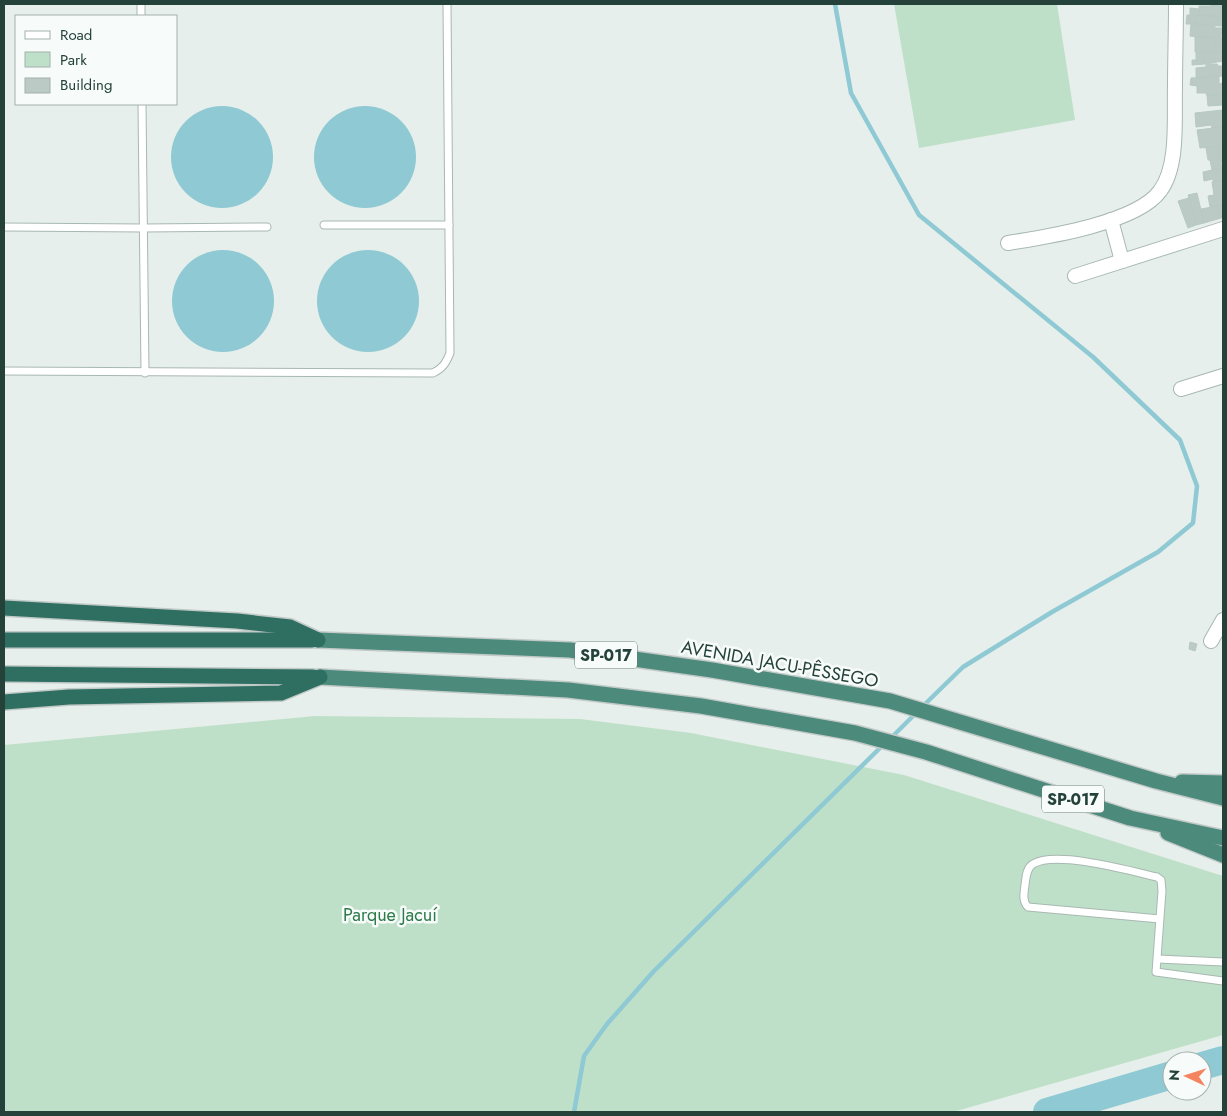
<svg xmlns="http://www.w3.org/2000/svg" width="1227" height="1116" font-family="Jost,sans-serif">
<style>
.green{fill:#bfe0c8}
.water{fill:#8ec9d4}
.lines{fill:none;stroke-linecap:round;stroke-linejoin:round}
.stream{stroke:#8ec9d4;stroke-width:4.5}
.river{stroke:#8ec9d4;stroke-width:28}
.building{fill:#bbcac4;stroke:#b8c9c2}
.service-casing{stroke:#a8b8b2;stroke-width:9}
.minor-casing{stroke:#a8b8b2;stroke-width:16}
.trunk-casing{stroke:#c2cac8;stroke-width:18}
.motorway-casing{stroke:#c2cac8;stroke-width:18}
.service{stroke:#fff;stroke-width:7}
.minor{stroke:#fff;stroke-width:14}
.trunk{stroke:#4c8a7c;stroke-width:15}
.motorway{stroke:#2f6f62;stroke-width:15}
.labels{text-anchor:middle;stroke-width:5;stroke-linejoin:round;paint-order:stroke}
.shield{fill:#f7fbf9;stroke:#637a73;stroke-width:1}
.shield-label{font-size:16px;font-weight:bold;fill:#24423a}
.street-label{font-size:18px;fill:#24423a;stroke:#f7fbf9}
.park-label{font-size:18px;fill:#2d7a4b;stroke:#f7fbf9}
</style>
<rect width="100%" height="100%" fill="#e6efeb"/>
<g class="green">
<path d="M894,4H1057L1075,120L919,148Z"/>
<path d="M315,716L580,719L691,733L904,775L1223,876V1035L953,1112H4V745Z"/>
</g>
<g class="water">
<circle cx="222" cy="157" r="51"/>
<circle cx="365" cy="157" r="51"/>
<circle cx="368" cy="301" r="51"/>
<circle cx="223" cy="301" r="51"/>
</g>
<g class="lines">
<g class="stream">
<path d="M835,4L851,93L919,215L1093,357L1180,440L1197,486L1193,523L1158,552L1052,612L963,667L922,707"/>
<path d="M890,739L916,713"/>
<path d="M574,1112L584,1056L607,1024L654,971L884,744"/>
</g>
<g class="river">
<path d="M1202,1066L1223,1060"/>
<path d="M1047,1112L1172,1075"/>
</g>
</g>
<g class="building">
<path d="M1211,4H1223L1220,17L1199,15V6H1211Z"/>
<path d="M1190,8L1199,9V15H1190Z"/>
<path d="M1221,9H1223V26H1220Z"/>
<path d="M1187,15H1197V24H1186Z"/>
<path d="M1197,15L1220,17V26L1197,24Z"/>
<path d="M1191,24L1206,25V38L1190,36Z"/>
<path d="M1206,25H1215V28H1222L1221,38H1206Z"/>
<path d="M1195,37L1215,38V52H1195Z"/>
<rect x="1215" y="38" width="8" height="14"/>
<path d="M1196,52H1205V64L1192,65V60H1196Z"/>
<path d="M1205,52H1223V61L1205,64Z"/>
<path d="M1206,64H1217L1218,66H1223V76L1196,78V68L1206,67Z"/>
<path d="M1219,77V84L1223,83V94L1207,96L1206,93H1197V86L1190,85L1191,78Z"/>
<path d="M1223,94V105L1208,106L1207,96Z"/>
<path d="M1223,110V127L1212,129L1211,125L1196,127L1195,113Z"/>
<path d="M1223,127V146L1200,148L1197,130Z"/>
<path d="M1218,146L1222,168L1212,170L1210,160H1208L1206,148Z"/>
<path d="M1218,147H1223V161L1221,162Z"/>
<path d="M1222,168L1223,181L1213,182V179L1204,181L1203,172Z"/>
<path d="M1223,181V205L1210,207L1208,196L1214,195L1212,182Z"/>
<path d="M1197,193L1204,223L1196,225L1188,195Z"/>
<path d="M1189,198L1196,225L1188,228L1178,201Z"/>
<path d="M1223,205V217L1221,218L1218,206Z"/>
<path d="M1218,206L1221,218L1204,223L1201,209Z"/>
<path d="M1190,642L1197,644L1195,651L1189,649Z"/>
</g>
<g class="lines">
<defs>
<g id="service">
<path d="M141,4V16"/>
<path d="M142,104L145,373"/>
<path d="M324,225H449"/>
<path d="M4,227L144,228L267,227"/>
<path d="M4,371L433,373C443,368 446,363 450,353L447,4"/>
<path d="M1160,919L1028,907C1022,901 1024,893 1025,885C1026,878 1026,868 1033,864C1056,850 1131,871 1157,877L1161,880L1162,891L1156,972L1223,981"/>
<path d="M1158,959L1223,962"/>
</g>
<g id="minor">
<path d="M1111,220L1122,261"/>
<path d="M1008,243C1046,237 1137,223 1160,191C1179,166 1174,118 1175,87C1175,59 1176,32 1176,4"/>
<path d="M1075,276L1223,229"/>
<path d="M1181,389L1223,376"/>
<path d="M1211,641L1223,620"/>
</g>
<g id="trunk">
<path d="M318,640L570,650L712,670L890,701L1156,781L1223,798"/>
<path d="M320,677L568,690L701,706L855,733L926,752L1130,818L1223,838"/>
<path d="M1182,782L1223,783"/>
<path d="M1168,833L1223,855"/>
</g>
<g id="motorway">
<path d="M4,608L237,621L290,627L318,640"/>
<path d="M4,640H312"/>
<path d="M4,674L313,677"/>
<path d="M4,702L69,697L281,693L320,677"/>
</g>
</defs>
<use href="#service" class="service-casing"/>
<use href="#minor" class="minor-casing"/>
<use href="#trunk" class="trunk-casing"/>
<use href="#motorway" class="motorway-casing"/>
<use href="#service" class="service"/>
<use href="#minor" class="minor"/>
<use href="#trunk" class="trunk"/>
<use href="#motorway" class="motorway"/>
</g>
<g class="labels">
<g class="shield">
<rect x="575" y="641.5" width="62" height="27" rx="4"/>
<rect x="1042" y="785.5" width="62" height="27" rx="4"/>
</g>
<g class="shield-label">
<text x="606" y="661">SP-017</text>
<text x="1073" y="805">SP-017</text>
</g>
<g class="street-label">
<text transform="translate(780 664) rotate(10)" y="6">AVENIDA JACU-PÊSSEGO</text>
</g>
<g class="park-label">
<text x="390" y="921">Parque Jacuí</text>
</g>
</g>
<rect width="1227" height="1116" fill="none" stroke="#24423a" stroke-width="10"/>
<rect x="15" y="15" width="162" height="90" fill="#f7fbf9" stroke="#a3b1ad"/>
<rect x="25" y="31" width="25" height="8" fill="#ffffff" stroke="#a3b1ad"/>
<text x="60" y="40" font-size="15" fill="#24423a">Road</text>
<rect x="25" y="52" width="25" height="15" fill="#bfe0c8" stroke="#a3b1ad"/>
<text x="60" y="65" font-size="15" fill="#24423a">Park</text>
<rect x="25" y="78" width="25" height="15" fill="#bbcac4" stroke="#a3b1ad"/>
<text x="60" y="90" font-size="15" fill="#24423a">Building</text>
<g transform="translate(1187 1076) rotate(274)"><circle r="24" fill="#f7fbf9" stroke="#a3b1ad"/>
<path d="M0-4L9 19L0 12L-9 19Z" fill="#f4845f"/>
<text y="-8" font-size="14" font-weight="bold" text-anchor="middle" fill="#24423a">N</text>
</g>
</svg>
